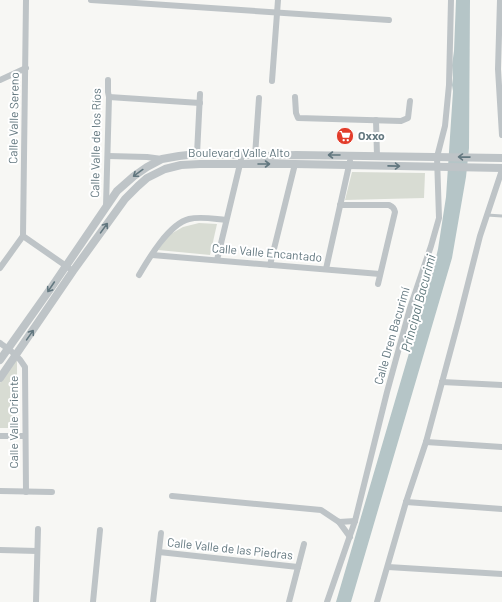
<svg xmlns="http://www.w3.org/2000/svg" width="502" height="602" font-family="Barlow,sans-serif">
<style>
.green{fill:#d8dcd3}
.water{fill:#b5c5c7}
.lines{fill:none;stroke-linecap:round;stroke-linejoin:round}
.service{stroke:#bec4c7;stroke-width:3}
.minor{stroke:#bec4c7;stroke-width:6}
.tertiary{stroke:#bec4c7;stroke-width:8}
.oneway{stroke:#62777f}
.labels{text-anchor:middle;stroke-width:4;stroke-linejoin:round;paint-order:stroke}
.street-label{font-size:12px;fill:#62777f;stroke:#fff}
.poi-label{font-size:12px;font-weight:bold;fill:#62777f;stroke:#fff;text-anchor:start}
.water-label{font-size:13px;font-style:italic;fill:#5d767a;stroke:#fff}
</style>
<rect width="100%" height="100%" fill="#f7f7f4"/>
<g class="green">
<path d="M352,172L425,173L424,198L345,200Z"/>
<path d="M199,223L217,224L210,255L158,250L169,235L183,227Z"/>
<path d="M17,359V428H0V383Z"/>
</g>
<path class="water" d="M456,0H470L469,148L466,177L452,258L351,602H336L431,278L438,249L446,197L453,91L452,85L453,78L452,65L454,51Z"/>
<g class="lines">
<path class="service" d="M487,215L502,216"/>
<g class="minor">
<path d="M91,0L389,20"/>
<path d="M500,0L498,69L502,135"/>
<path d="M0,80L26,68"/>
<path d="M272,81L278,0"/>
<path d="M109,97L200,103"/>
<path d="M295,97L296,113L298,118L401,121L408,118L410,101"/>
<path d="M376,120L377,156"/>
<path d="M197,154L200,94"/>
<path d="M108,156L147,157L162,159"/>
<path d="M255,156L259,98"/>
<path d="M340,205H389C393,207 394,208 395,212L378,284"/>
<path d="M106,206L109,97L108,92V80"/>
<path d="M23,236L69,268"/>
<path d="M152,255L380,274"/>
<path d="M217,260L241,160"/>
<path d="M270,265L295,164"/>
<path d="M0,268L23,236L26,0"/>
<path d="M326,269L350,161"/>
<path d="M139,275C149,258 169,224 189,219C201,216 214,219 226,220"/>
<path d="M0,343C10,350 19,356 25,367L26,492"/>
<path d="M442,382L502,385"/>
<path d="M0,436H25"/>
<path d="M426,442L502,447"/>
<path d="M0,491L52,492"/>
<path d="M172,496L321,510L339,522L355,521"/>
<path d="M406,502L502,509"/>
<path d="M339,522L350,537"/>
<path d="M0,550L37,551"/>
<path d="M159,552L298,567"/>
<path d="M388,567L502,574"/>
<path d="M36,602L38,529"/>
<path d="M93,602L100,530"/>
<path d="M153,602L161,533"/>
<path d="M289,602L304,544"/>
<path d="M327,602L355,521L387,392L410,308L431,246L439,218L437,157L445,126L449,85L451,0"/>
<path d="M377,602L406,502L426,442L459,319L480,236L502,170"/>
</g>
<g class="tertiary">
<path d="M0,360L51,288L117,191L134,176L147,167L162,159L179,156L197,154L242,155L267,156L296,155L502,158"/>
<path d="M0,378L73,271L125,199L138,186L147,178L165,169L181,165L200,164H295L502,168"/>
</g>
</g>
<defs><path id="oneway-shaft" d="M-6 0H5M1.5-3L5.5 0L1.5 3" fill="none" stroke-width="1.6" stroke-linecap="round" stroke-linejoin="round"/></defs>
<g class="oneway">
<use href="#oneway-shaft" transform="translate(334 155) rotate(-180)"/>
<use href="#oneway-shaft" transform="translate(464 157) rotate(-179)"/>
<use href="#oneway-shaft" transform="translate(264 164)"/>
<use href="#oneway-shaft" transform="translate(394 166) rotate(1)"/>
<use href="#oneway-shaft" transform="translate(138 173) rotate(144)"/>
<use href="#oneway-shaft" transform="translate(104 228) rotate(-54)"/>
<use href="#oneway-shaft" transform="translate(51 287) rotate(124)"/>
<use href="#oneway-shaft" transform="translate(30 335) rotate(-55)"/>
</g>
<defs>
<symbol id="supermarket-disc" viewBox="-11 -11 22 22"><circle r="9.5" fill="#e23c2a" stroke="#fff"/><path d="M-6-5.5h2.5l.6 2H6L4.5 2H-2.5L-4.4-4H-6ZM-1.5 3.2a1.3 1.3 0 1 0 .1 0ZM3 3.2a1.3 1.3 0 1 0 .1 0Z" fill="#fff"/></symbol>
</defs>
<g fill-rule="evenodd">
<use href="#supermarket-disc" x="335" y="126" width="20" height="20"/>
</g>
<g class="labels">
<g class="street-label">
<text transform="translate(14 118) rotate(-89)" y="4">Calle Valle Sereno</text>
<text transform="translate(96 143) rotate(-89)" y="4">Calle Valle de los Ríos</text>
<text x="239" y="157">Boulevard Valle Alto</text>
<text transform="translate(267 253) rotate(5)" y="4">Calle Valle Encantado</text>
<text transform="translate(392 336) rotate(-74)" y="4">Calle Dren Bacurimí</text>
<text transform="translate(14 422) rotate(-90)" y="4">Calle Valle Oriente</text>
<text transform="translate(230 549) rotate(6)" y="4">Calle Valle de las Piedras</text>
</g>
<g class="poi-label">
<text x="358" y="140">Oxxo</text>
</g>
<g class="water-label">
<text transform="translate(418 303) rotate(-75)" y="5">Principal Bacurimi</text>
</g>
</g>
</svg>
